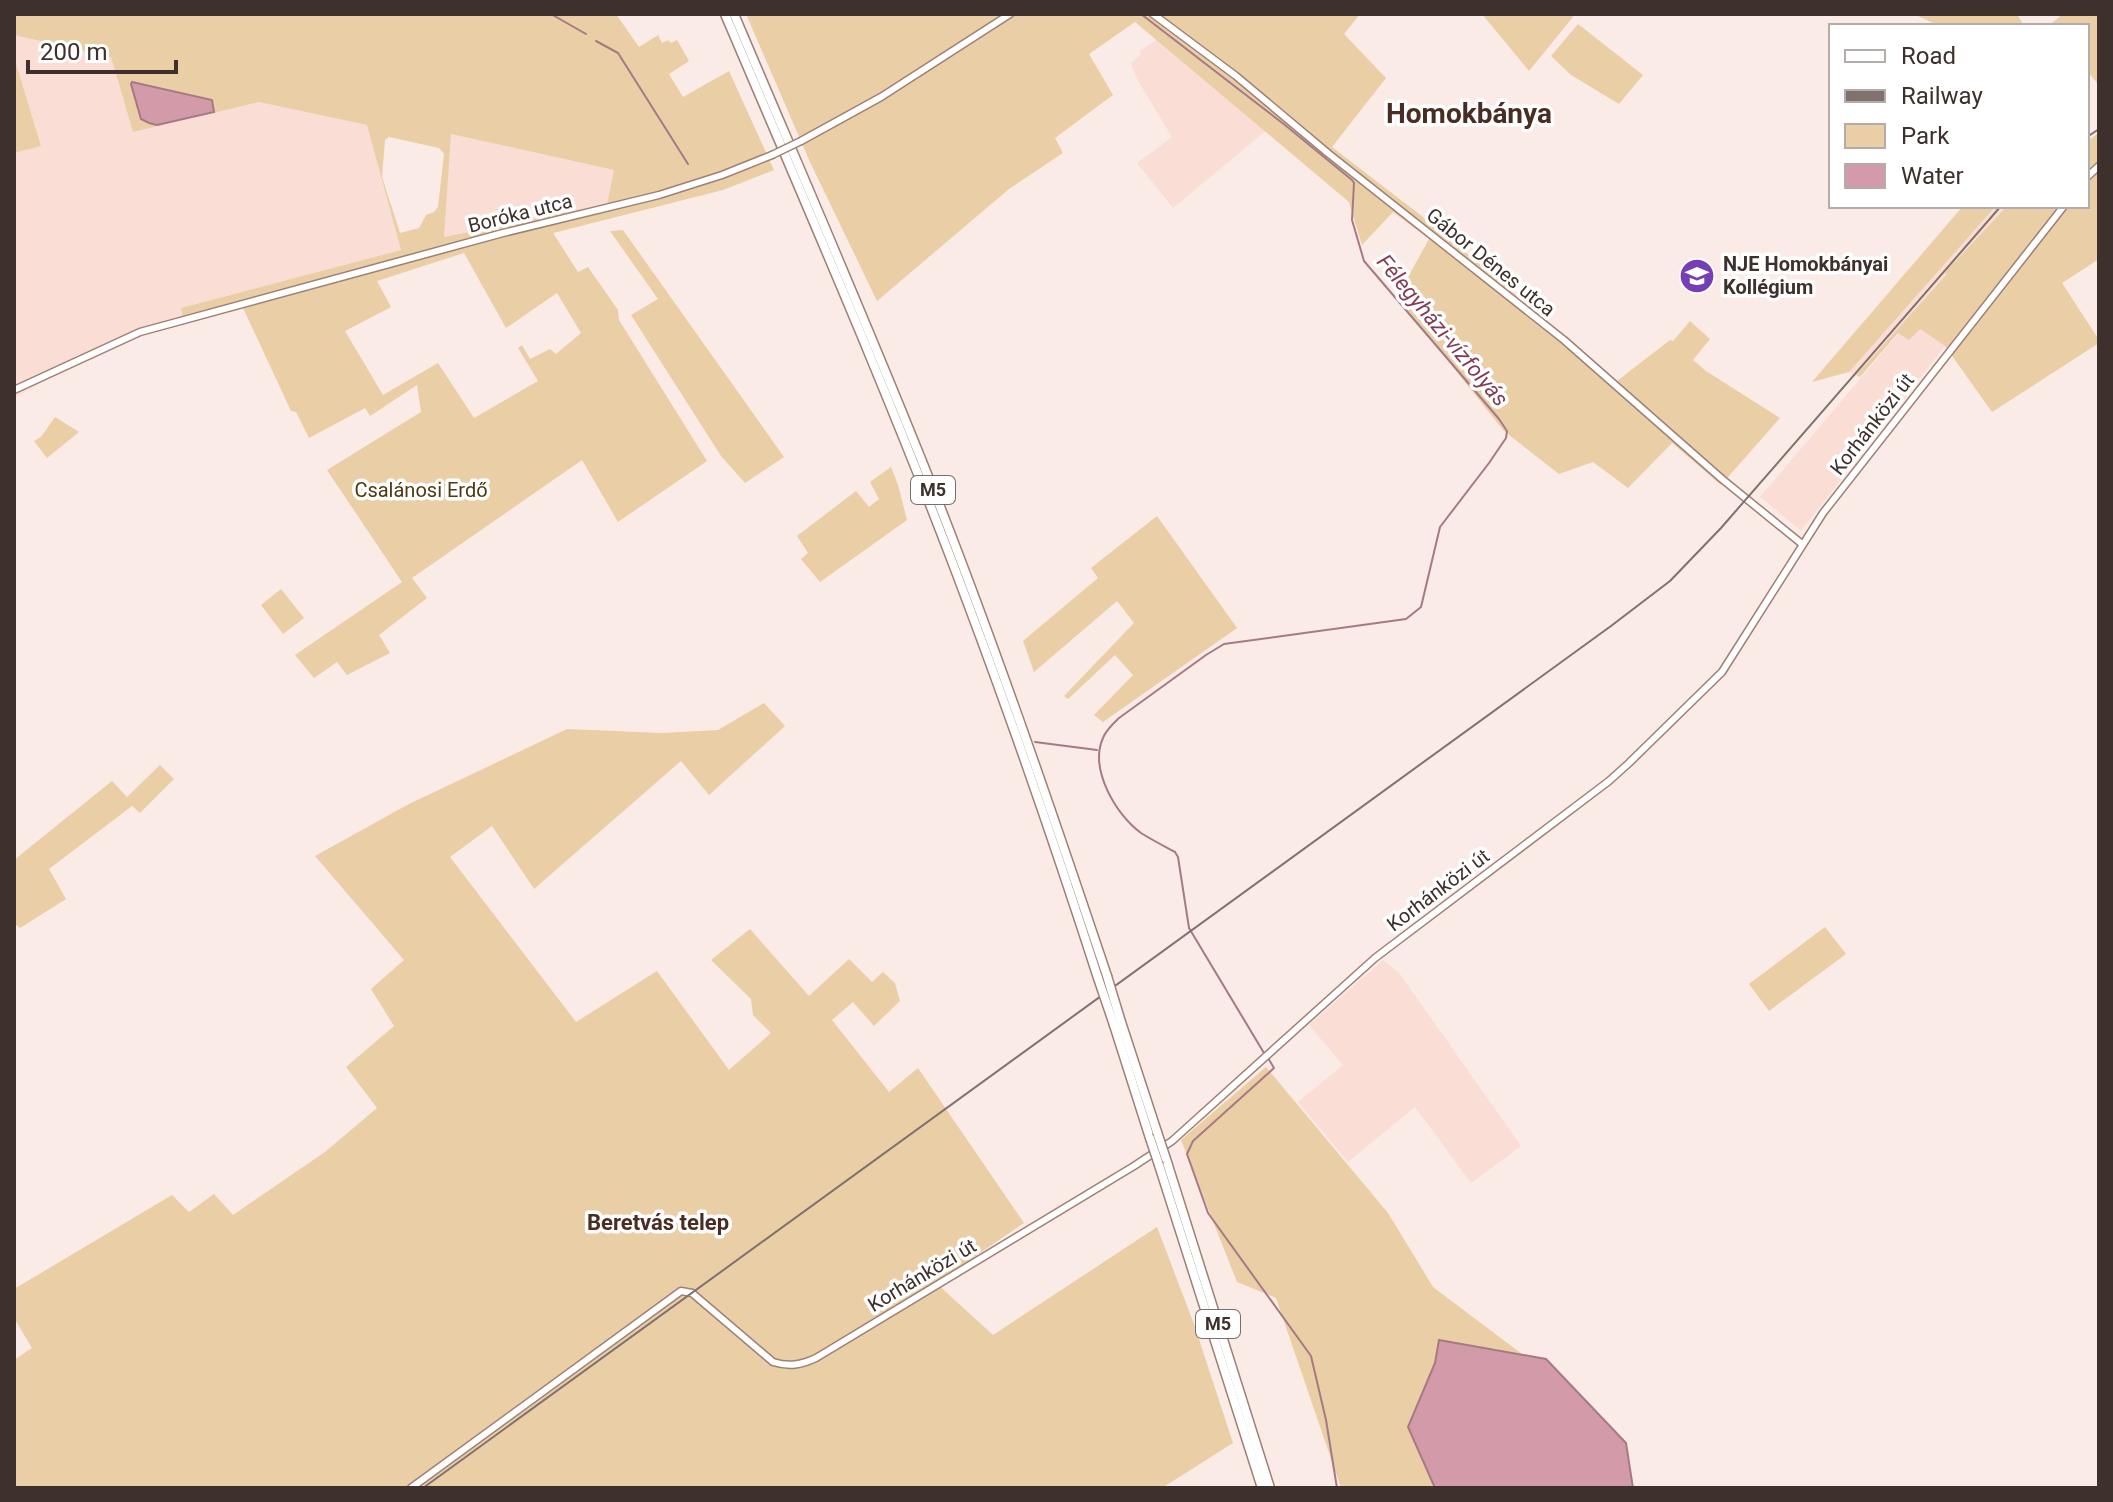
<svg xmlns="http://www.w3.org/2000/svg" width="2113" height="1502" font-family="Roboto,sans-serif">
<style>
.built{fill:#faded5}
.green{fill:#e9cea6;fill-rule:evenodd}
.water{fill:#d39aaa;stroke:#a67a84;stroke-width:2}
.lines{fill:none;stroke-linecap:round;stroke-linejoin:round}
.stream{stroke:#a67a84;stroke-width:2}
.secondary-casing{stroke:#a07f74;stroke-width:9}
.highway-casing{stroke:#a07f74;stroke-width:11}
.secondary{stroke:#fff;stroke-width:6}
.highway{stroke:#fff;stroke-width:8}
.rail{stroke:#7f716c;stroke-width:2}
.secondary-bridge-casing{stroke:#a07f74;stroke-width:9;stroke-linecap:butt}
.highway-bridge-casing{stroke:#a07f74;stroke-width:11;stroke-linecap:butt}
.secondary-bridge{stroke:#fff;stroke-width:6}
.highway-bridge{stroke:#fff;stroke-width:8}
.labels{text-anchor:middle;stroke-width:7;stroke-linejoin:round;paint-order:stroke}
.shield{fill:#fff;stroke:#786e6b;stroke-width:2}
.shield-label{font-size:18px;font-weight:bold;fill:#3e302c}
.street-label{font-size:20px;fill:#3e302c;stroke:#fff}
.poi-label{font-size:20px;font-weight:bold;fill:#3e302c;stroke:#fff;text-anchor:start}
.park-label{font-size:20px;fill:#4e3812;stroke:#fff}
.water-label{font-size:22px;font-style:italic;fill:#823b53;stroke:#fff}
.neighbourhood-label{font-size:22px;font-weight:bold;fill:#492d24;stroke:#fff}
.district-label{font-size:28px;font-weight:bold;fill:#492d24;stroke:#fff}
</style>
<rect width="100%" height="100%" fill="#faebe6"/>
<g class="built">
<path d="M14,35L111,57L133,132L259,102L367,125L401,250L181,308L184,323L133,337L59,373L14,398V153L41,146L14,57Z"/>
<path d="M1161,37L1273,125L1173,208L1137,163L1172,137L1137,79L1131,64L1141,54L1140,51Z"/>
<path d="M451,134L614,170L607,204L443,237Z"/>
<path d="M1996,206H2007L1946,271V275L1856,375L1849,372Z"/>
<path d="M1919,329L1945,346L1801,531L1760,497L1899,333Z"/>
<path d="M1383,960L1400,974L1521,1146L1471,1183L1415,1107L1348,1162L1298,1102L1343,1065L1309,1025Z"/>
</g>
<g class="green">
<path d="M14,14H616L639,47L658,35L662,43L668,40L671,43L677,40L689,61L669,74L683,97L729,71L774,170L723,190L553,233L578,272L588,267L618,310L619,320L707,461L618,522L582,460L412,578L427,598L379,635L390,653L347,675L337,662L314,678L295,655L402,582L327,470L421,412L417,385L370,416L365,408L309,438L296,412L291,411L243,308L184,323L181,308L401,250L367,125L259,102L133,132L111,57L14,35ZM451,134L614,170L607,204L444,237ZM389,137L439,148L444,154L438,207L434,212L426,215L419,228L400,233L382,177L385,140ZM464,253L506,328L557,293L581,333L556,354L550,349L530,359L522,345L518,348L538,381L474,418L438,363L383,395L345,331L391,307L377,281Z"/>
<path d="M746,14H1360L1344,34L1386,78L1332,147L1436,227L1617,381L1670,340L1673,341L1690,321L1710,339L1693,360L1706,371L1780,418L1721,485L1672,443L1628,488L1593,462L1559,474L1504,431L1397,297L1429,239L1393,212L1362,245L1349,202L1135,22L1089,54L1113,95L1055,138L1063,153L1009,189L877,301L810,162Z"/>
<path d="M1482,14H1570L1573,17L1529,71Z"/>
<path d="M1914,14H2017L2024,26H1939Z"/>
<path d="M2063,14H2099V85L2087,71V26H2048Z"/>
<path d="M1578,24L1643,75L1619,104L1571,75L1551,56Z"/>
<path d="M14,57L41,146L14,153Z"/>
<path d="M2099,133V259L2062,283L2099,340V343L1992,412L1945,346L1920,329L1909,340L1898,333L1860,377L1856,375L1946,275V271L2007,206H2087V141Z"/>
<path d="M1963,206H1996L1849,372L1812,382Z"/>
<path d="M623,230L784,457L745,483L721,456L631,315L658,299L610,231Z"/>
<path d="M55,417L79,432L47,458L34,441L41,437Z"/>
<path d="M891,467L898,485L907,520L820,582L801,559L808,553L797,536L856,491L869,507L879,499L870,482Z"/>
<path d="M1157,516L1237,628L1103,722L1094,715L1133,675L1115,655L1068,699L1064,696L1134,623L1117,601L1034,672L1023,641L1098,578L1091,568Z"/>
<path d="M281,589L304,618L283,634L261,605Z"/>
<path d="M764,703L785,726L709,795L681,761L534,889L492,826L450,857L576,1022L657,971L729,1070L771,1033L753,1015L751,999L711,960L750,929L809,996L849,959L872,982L883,972L895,983L900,1001L874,1026L853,1002L832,1020L889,1092L918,1068L1024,1223L936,1283L993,1335L1157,1227L1194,1324L1233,1443L1162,1488H14V1360L32,1348L14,1318V1289L172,1195L189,1212L214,1194L233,1215L325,1152L377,1108L346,1067L394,1026L371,989L404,960L315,856L407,805L567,729L662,733L718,730Z"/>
<path d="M160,765L174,779L140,813L132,806L49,869L66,899L20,928L14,923V860L112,781L127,797Z"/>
<path d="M1825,927L1846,954L1769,1011L1749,984Z"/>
<path d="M1266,1067L1388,1213L1433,1287L1554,1378L1613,1488H1341L1276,1298L1237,1282L1181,1140Z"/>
</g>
<g class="water">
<path d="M132,82L212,100L214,112L157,125L149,123L141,119L131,84Z"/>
<path d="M1439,1340L1546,1359L1626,1443L1633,1488H1435L1408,1427L1435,1363Z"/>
</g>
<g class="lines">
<g class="stream">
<path d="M551,14L586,34"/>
<path d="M1141,14L1285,125L1352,180L1354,183L1352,220L1364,261L1499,419L1507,431L1506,438L1489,463L1440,527L1421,607L1406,619L1224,644L1206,655L1119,718C1113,724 1106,730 1103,738C1089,769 1116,815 1141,833C1152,840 1164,846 1175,852L1178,857L1189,928L1264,1053"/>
<path d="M596,41L618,53L688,164"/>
<path d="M1035,742L1097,750"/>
<path d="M1268,1058L1274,1068L1193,1141L1187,1154L1208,1213L1311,1356L1326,1420L1337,1488"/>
</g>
<defs>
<g id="secondary">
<path d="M1153,14L1236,76L1329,154L1564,340L1722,479L1802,544"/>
<path d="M801,141L881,97L1010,14"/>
<path d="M2087,177L2099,166"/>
<path d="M14,390L140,332L503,233L659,195L722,175L772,155"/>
<path d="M411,1488L681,1291L692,1293L773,1362C789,1367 801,1365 816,1358L1134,1166L1172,1141L1375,958L1609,781L1629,763L1722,672L1823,513L2064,206"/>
</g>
<g id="highway">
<path d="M725,14C808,209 893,403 967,601C1014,726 1057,851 1098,978"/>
<path d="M734,14C803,177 874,339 939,504C1000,660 1054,818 1107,976"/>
<path d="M1121,1022L1157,1132"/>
<path d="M1114,1025L1150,1138"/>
<path d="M1166,1159L1270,1488"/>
<path d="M1159,1165L1262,1488"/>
</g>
</defs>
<use href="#secondary" class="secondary-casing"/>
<use href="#highway" class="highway-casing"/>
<use href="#secondary" class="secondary"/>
<use href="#highway" class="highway"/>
<g class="rail">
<path d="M2087,137L2099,129"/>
<path d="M423,1488L1611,626L1670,581L1721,528L2001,206"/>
</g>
<defs>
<path id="secondary-bridge" d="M772,155L801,141"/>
<g id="highway-bridge">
<path d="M1107,976L1121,1022"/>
<path d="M1098,978L1114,1025"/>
<path d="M1157,1132L1166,1159"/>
<path d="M1150,1138L1159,1165"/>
</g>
</defs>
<use href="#secondary-bridge" class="secondary-bridge-casing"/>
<use href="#highway-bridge" class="highway-bridge-casing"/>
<use href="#secondary-bridge" class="secondary-bridge"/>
<use href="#highway-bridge" class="highway-bridge"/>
</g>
<defs>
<symbol id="university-disc" viewBox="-11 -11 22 22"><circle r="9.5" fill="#763eb5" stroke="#fff"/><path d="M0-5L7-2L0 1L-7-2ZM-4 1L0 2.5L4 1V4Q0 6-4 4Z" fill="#fff"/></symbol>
</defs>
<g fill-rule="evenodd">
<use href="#university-disc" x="1677" y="256" width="40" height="40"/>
</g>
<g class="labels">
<g class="shield">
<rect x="911" y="476" width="44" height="28" rx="6"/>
<rect x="1196" y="1310" width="44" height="28" rx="6"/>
</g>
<g class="shield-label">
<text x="933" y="496">M5</text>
<text x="1218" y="1330">M5</text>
</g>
<g class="street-label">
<text transform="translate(520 213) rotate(-14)" y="7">Boróka utca</text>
<text transform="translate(1491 262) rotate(39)" y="7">Gábor Dénes utca</text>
<text transform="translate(1872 424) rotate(-52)" y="7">Korhánközi út</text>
<text transform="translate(1438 890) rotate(-37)" y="7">Korhánközi út</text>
<text transform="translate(922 1275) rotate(-31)" y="7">Korhánközi út</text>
</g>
<g class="poi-label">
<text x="1723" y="271">NJE Homokbányai<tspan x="1723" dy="23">Kollégium</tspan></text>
</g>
<g class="park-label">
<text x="421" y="497">Csalánosi Erdő</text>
</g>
<g class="water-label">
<text transform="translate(1443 330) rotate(50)" y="8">Félegyházi-vízfolyás</text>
</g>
<g class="neighbourhood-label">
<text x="658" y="1230">Beretvás telep</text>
</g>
<g class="district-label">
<text x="1469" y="123">Homokbánya</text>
</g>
</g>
<rect width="2113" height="1502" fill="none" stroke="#3e302c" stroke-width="32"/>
<rect x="1829" y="24" width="260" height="184" fill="#ffffff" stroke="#b2acab" stroke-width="2"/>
<rect x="1845" y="50" width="40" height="12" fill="#ffffff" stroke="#b2acab" stroke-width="2"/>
<text x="1901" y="64" font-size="24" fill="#3e302c">Road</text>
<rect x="1845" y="90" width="40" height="12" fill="#7f716c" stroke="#b2acab" stroke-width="2"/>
<text x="1901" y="104" font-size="24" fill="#3e302c">Railway</text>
<rect x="1845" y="124" width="40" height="24" fill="#e9cea6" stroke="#b2acab" stroke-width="2"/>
<text x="1901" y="144" font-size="24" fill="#3e302c">Park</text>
<rect x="1845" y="164" width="40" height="24" fill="#d39aaa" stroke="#b2acab" stroke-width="2"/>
<text x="1901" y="184" font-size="24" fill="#3e302c">Water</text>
<path d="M28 60v12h148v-12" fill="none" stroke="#3e302c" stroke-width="4"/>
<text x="40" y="60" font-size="24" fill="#3e302c" stroke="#ffffff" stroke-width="6" paint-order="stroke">200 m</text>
</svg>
